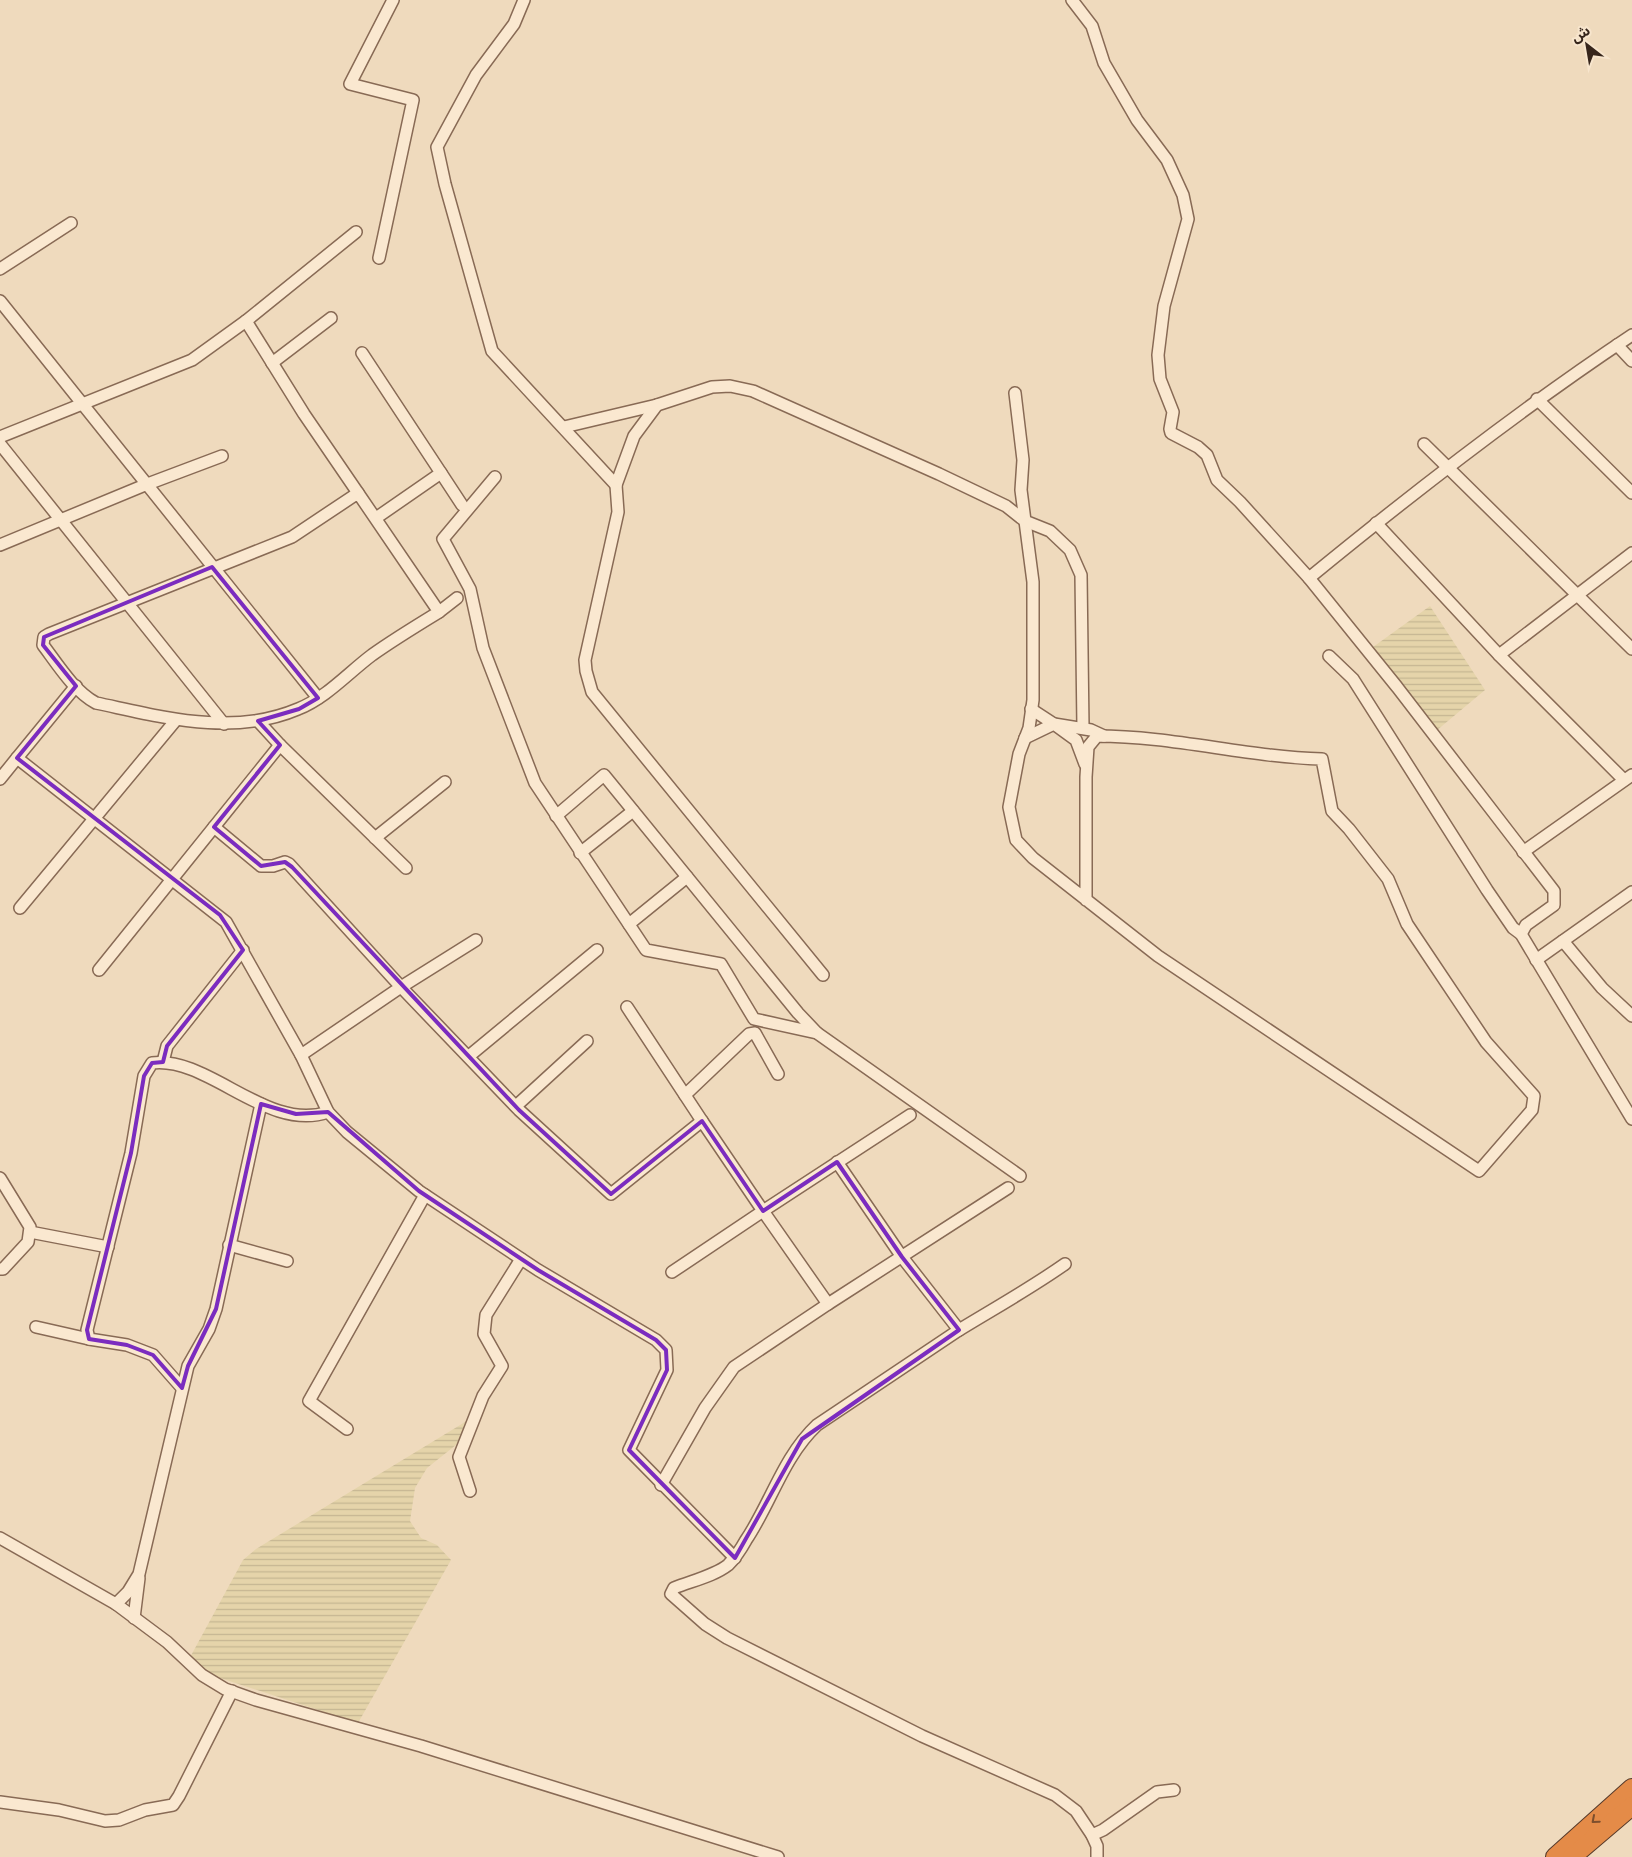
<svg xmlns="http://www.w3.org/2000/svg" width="1632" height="1857" font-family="Spectral,'Noto Sans Arabic',serif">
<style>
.farmland{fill:url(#farmland-rules)}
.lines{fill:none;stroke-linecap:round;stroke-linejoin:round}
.minor-casing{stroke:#886a55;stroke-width:14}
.highway-casing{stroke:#55392a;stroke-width:20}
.minor{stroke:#fae8d0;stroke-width:11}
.highway{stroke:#e48b48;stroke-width:18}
.oneway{stroke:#7c4e2d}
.marked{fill:none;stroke:#7b2cbf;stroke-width:4;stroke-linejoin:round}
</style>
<defs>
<pattern id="farmland-rules" width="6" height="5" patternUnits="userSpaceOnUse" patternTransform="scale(1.25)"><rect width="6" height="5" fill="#e5d4aa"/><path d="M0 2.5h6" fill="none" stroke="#c5b692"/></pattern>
</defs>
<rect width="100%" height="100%" fill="#efdabd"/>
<g class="farmland">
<path d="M1430,606L1485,690L1436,731L1373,647Z"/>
<path d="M470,1419L456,1445L427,1468L415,1488L410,1521L421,1538L437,1545L451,1560L358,1723L208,1674L188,1661L243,1560L256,1549Z"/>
</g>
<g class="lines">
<defs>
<g id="minor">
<path d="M524,0L514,24L476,75L437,147L445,184L492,351L616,485L634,436L657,405L712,387L730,386L753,391L939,474L1006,506L1025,521L1033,582V700L1029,728L1019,754L1009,807L1016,840L1033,858L1158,956L1479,1171L1532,1110L1534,1096L1486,1042L1407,924L1388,879L1349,829L1332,811L1322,759C1247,757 1173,736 1097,736L1088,747L1086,777V900"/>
<path d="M1072,0L1092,26L1104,63L1137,120L1167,160L1183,195L1188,219L1164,306L1158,355L1160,379L1173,412L1170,429L1171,433L1198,447L1207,455L1217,480L1240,502L1309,578L1397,687L1554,891V905L1526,925L1521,934"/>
<path d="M379,258L413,100L350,84L393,0"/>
<path d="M0,269L71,223"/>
<path d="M0,301L318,698"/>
<path d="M246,321L304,414L358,493"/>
<path d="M1617,345L1632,361"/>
<path d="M362,353L441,473L376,518"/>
<path d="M272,363L331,318"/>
<path d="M1015,393L1023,460L1021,490L1025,521L1050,531L1070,550L1081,575L1083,728"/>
<path d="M1537,399L1632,493"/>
<path d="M564,427L657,405"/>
<path d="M0,437L192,360L246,321L356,232"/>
<path d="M0,444L224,724"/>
<path d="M1424,444L1632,649"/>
<path d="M441,473L462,505"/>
<path d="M495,477L443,539L470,589L483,648L535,783L646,950L721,964L754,1019L817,1033L1020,1176"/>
<path d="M616,485L618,512L585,660L586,671L592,692L823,975"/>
<path d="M358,493L439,612C416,626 393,640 372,655C348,673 326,698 298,709C232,737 163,717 96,703C74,691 58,665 43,645L44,637L49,634L292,537Z"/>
<path d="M1376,523L1499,655L1624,780"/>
<path d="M0,545L145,485L222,456"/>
<path d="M1309,578C1414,492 1519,410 1632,335"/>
<path d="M439,612L457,598"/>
<path d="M1499,655L1632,553"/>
<path d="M1329,656L1353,679L1487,890L1513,928L1521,934L1632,1119"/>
<path d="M76,686L17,758L226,922L301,1055L328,1112L347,1132L419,1191L538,1270L656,1340L666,1350L667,1370L629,1450L735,1558"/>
<path d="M1031,709L1054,724L1091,730L1104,736"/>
<path d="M258,721L280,745"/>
<path d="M1025,738L1054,724L1076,740L1085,764"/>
<path d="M0,779L17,758"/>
<path d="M556,816L604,775L798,1013L817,1033"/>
<path d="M214,827L261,866H273L285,862L289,864L401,987L301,1055"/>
<path d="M375,838L445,782"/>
<path d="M1523,852L1632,775"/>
<path d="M580,853L633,811"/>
<path d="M20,908L176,720"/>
<path d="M629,924L687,877"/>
<path d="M476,940L401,987L519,1110L611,1194L702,1121L763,1211L672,1272"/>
<path d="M1563,941L1602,988L1632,1016"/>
<path d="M1536,960L1632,892"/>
<path d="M99,970L280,745L406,868"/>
<path d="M627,1007L702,1121"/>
<path d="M469,1056L597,950"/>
<path d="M163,1062L167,1046L243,950"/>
<path d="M685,1095L749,1034L755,1033L778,1074"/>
<path d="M516,1106L587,1041"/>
<path d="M837,1162L902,1257L959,1330C995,1308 1031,1288 1065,1264"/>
<path d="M0,1178L30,1227L28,1242L3,1269H0"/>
<path d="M30,1232L108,1247"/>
<path d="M229,1245L287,1261"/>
<path d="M828,1304L1008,1188"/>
<path d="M36,1327L89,1339"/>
<path d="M959,1330L817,1425C783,1457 771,1503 746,1540C741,1549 735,1558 728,1565C714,1576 691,1581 674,1588L671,1594L705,1624L727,1638L922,1736L1055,1795L1076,1811L1092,1835L1097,1846V1857"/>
<path d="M182,1388L153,1355L127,1345L89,1339L87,1330L131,1153L144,1076L152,1063C209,1056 267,1133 328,1112"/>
<path d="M347,1429L309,1401L425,1195"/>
<path d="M661,1485L705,1408L734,1367L828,1304L763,1211L910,1115"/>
<path d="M470,1491L459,1457L483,1396L502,1366L484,1334L486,1315L521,1259"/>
<path d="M0,1538L116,1604L167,1642L202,1675L225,1689L256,1700L421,1746L778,1857"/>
<path d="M116,1604L128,1592L139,1574L188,1366L209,1329L216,1309L261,1104"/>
<path d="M134,1618L139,1578"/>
<path d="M0,1802L59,1810L105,1821L119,1820L145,1810L173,1805L179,1796L232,1691"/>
<path d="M1092,1835L1103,1830L1157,1792L1174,1790"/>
</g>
<g id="highway">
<path d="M1555,1857L1632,1788"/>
<path d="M1572,1857L1632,1806"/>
</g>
</defs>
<use href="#minor" class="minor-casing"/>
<use href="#highway" class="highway-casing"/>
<use href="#minor" class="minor"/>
<use href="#highway" class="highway"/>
</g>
<defs><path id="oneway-chevron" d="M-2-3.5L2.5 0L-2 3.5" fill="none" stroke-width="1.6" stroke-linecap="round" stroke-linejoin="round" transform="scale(1.25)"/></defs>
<use class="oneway" href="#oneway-chevron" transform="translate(1595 1820) rotate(139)"/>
<path class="marked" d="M212,567L318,698L299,709L258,721L280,745L214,827L261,866L285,862L292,867L519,1110L611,1194L702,1121L763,1211L837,1162L902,1257L959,1330L802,1439L735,1558L629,1450L667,1370L666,1350L656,1340L538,1270L419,1191L328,1112L296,1114L261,1104L216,1309L188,1366L182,1388L153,1355L127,1345L89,1339L87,1330L131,1153L144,1076L152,1063L163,1062L167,1046L243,950L220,915L17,758L76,686L43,645L44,637Z"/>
<g transform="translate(1587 45) rotate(329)" stroke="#f7e5cd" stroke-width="4" paint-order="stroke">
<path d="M0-4L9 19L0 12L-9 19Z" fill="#36251b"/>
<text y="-8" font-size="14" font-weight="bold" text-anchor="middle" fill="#36251b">ش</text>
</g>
</svg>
